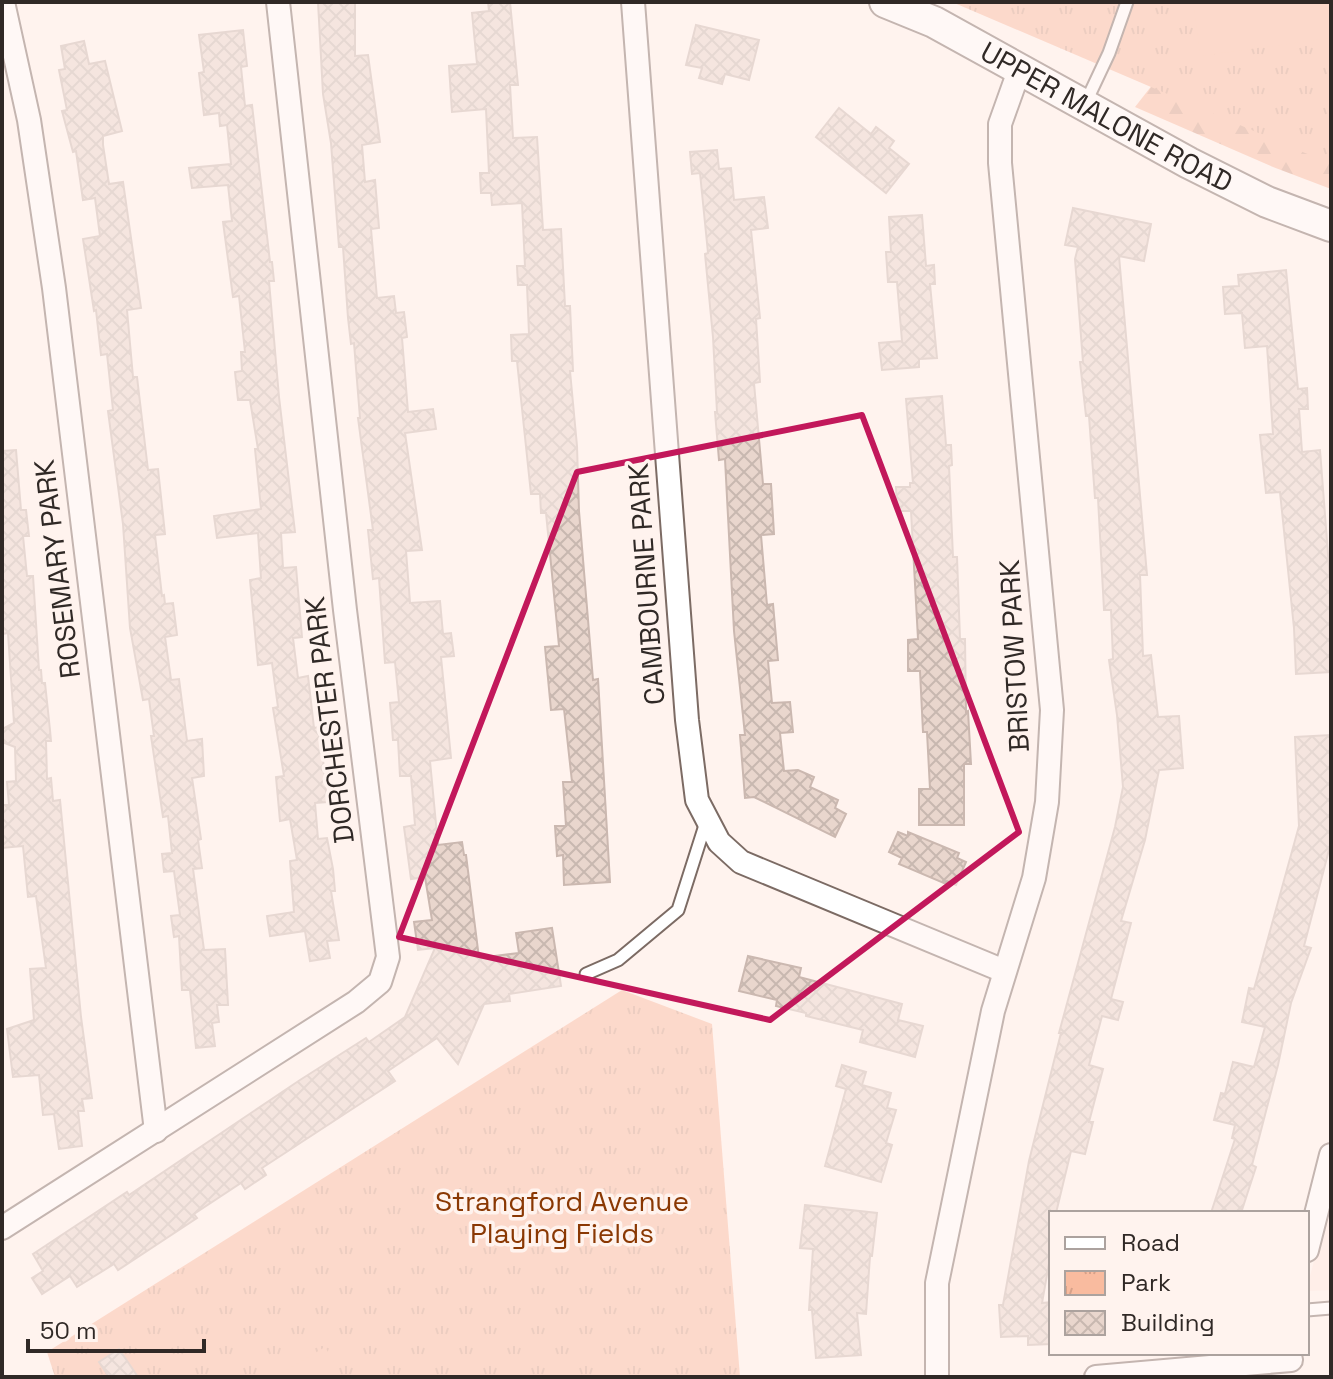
<svg xmlns="http://www.w3.org/2000/svg" width="1333" height="1379" font-family="'Space Grotesk',sans-serif">
<style>
.built{fill:#ffe9df}
.forest{fill:url(#forest-firs)}
.park{fill:url(#park-tufts)}
.garden{fill:#f9bb9f}
.building{fill:url(#building-cross-hatch);stroke:#cbb8b0;stroke-width:2}
.lines{fill:none;stroke-linecap:round;stroke-linejoin:round}
.service-casing{stroke:#7c6b64;stroke-width:15}
.minor-casing{stroke:#7c6b64;stroke-width:26}
.secondary-casing{stroke:#7c6b64;stroke-width:34}
.service{stroke:#fff;stroke-width:11}
.minor{stroke:#fff;stroke-width:22}
.secondary{stroke:#fff;stroke-width:30}
.marked{fill:none;stroke:#c2185b;stroke-width:6;stroke-linejoin:round}
.labels{text-anchor:middle;stroke-width:7;stroke-linejoin:round;paint-order:stroke}
.street-label{font-size:28px;fill:#302926;stroke:#fff3ee}
.park-label{font-size:28px;fill:#8a3803;stroke:#fff3ee}
</style>
<defs>
<pattern id="forest-firs" width="22" height="20" patternUnits="userSpaceOnUse" patternTransform="scale(2)"><rect width="22" height="20" fill="#f9bb9f"/><path d="M5 1l3.5 6h-7zM16 11l3.5 6h-7z" fill="#d6a189"/></pattern>
<pattern id="park-tufts" width="24" height="20" patternUnits="userSpaceOnUse" patternTransform="scale(2)"><rect width="24" height="20" fill="#f9bb9f"/><path d="M3 7l-1-3M5 7V3M7 7l1-3M15 17l-1-3M17 17v-4M19 17l1-3" fill="none" stroke="#d6a189"/></pattern>
<pattern id="building-cross-hatch" width="8" height="8" patternUnits="userSpaceOnUse" patternTransform="scale(2)"><rect width="8" height="8" fill="#e9d6cd"/><path d="M0 0l8 8M0 8l8-8" fill="none" stroke="#c8b8b0"/></pattern>
</defs>
<rect width="100%" height="100%" fill="#fff3ee"/>
<path class="built" d="M1331,1199V1290L1307,1291V1287Z"/>
<path class="forest" d="M1160,75L1331,129V189L1273,167L1135,107Z"/>
<g class="park">
<path d="M952,2H1331V164Z"/>
<path d="M622,990L712,1024L740,1377H55L47,1352Z"/>
</g>
<g class="garden">
<path d="M1193,2H1331V38L1200,56Z"/>
<path d="M325,1347L343,1377H275Z"/>
</g>
<g class="building">
<path d="M318,2H355V56L368,55L380,142L362,145L365,182L375,180L379,228L371,229L377,298L394,296L396,313L404,312L407,337L402,338L408,412L433,409L436,429L405,433L422,550L406,551L410,603L440,601L443,634L451,633L454,656L441,657L451,758L430,761L438,845L462,842L464,855H466L479,958L519,953L516,933L552,928L561,986L509,994L510,1001L484,1004L458,1064L437,1038L388,1071L395,1081L262,1168L266,1175L245,1189L241,1183L194,1214L197,1218L118,1270L114,1264L77,1287L70,1276L42,1294L32,1278L43,1271L33,1254L127,1192L129,1195L300,1080L366,1038L369,1042L405,1017L435,948L418,950L414,922L432,920L425,877L411,879L404,827L415,825L411,776H400L398,740H393L390,703L399,702L395,662L385,663L379,578L373,579L368,530H373L358,418H360L354,343L351,344L348,318L343,247H339L331,143L323,94Z"/>
<path d="M488,2H510L518,85H510L513,138L537,137L543,230L561,229L565,306H570L573,371H570L577,446L579,511L593,680L598,679L610,882L564,885L563,855L557,856L555,826H566L563,782H572L564,709L551,710L545,647L559,646L546,513H541L540,494H531L517,361H512L511,335L529,334L527,285H518L517,266H525L522,203L492,205L491,193H481L480,173H489L486,109L452,112L449,66L477,64L472,13L489,11Z"/>
<path d="M696,25L759,40L749,80L725,74L722,84L699,78L702,68L686,65Z"/>
<path d="M243,30L247,66L241,67L245,106L252,105L270,262H272L274,281H269L279,397L295,532L281,533L283,568L296,567L302,637L293,638L298,678L308,676L314,728L320,727L327,802L315,803L318,839L327,838L333,869L335,891H331L339,940L327,941L330,958L310,961L305,931L270,936L267,916L294,912L290,861L297,860L290,819L280,821L276,777L284,776L273,708L278,707L272,663L258,665L250,580L261,578L258,533L217,538L214,516L261,509L255,449H258L250,400H238L235,372L242,371L241,352H245L239,296L233,297L223,222L232,221L228,185L192,188L189,168L231,164L227,125L220,126L219,113L204,115L199,73L204,72L199,35Z"/>
<path d="M84,41L89,64L105,61L122,131L103,136V145L109,184L123,182L141,308L127,310L133,377H137L148,470L158,469L165,534L155,535L162,596L164,595L165,604L173,603L177,635L165,637L171,680L179,679L187,741L202,739L204,776L192,778L201,839L198,840L202,868L193,869L204,950L225,949L228,1005H217L219,1022L212,1023L215,1046L196,1048L190,990H182L179,936L174,937L171,916L180,915L174,871L164,872L162,854L172,853L168,816L163,817L151,736H154L149,699L143,700L130,628L123,524L108,411L113,410L107,354L101,355L96,310L94,311L83,239L100,236L95,198L83,200L76,151L73,152L62,111L67,110L59,70L65,69L61,46Z"/>
<path d="M839,108L871,134L876,127L894,141L889,148L909,164L886,193L816,137Z"/>
<path d="M717,150L719,169L731,168L734,200L764,197L768,228L751,230L760,318L756,319L760,382L754,383L763,484H771L774,534L761,535L767,605L773,604L778,660L768,661L772,703L790,702L793,732L780,733L784,771L798,770L814,777L810,787L838,800L835,808L846,814L835,837L754,797L745,798L740,735H745L734,631L725,459L719,460L715,412H717L713,337L705,254L708,253L700,173L692,174L690,152Z"/>
<path d="M1073,208L1151,224L1144,261L1119,256L1147,575H1140L1143,656L1151,655L1158,717L1179,716L1183,768L1159,770L1145,840L1121,921L1131,923L1111,999L1123,1002L1118,1020L1102,1016L1089,1065L1103,1069L1089,1122H1093L1085,1154L1071,1151L1056,1213H1051V1252L1042,1303L1051,1302V1344L1028,1345V1336L1001,1337L999,1305H1003L1029,1161L1061,1033H1059L1115,827L1123,787L1117,715L1109,660L1113,659L1111,610H1104L1098,498H1095L1089,416H1086L1080,362H1083L1075,259L1078,247L1065,245Z"/>
<path d="M922,215L926,266L934,265L935,284H930L937,358L919,359V367L882,370L879,343L902,341L897,282H888L886,252H891L889,217Z"/>
<path d="M1286,270L1298,389L1307,388L1308,409H1299L1302,452L1320,450L1331,593V672L1296,674L1294,628L1280,492L1266,493L1260,435L1273,434L1267,346L1245,348L1242,313L1225,314L1223,287L1239,286L1238,275Z"/>
<path d="M942,396L946,445H951L952,465L949,466L953,557H957L960,639H965L966,712L968,711L971,764H964V825H919V789H930L927,732H923L920,671H908V640L918,639L911,511H897L896,487H910V483H913L906,399Z"/>
<path d="M16,450L21,510H26L29,536H23L27,576H33L39,670H41L42,683H45L50,730L51,741H46L47,779L51,778L53,801L60,800L81,1017L92,1098L82,1099L84,1111H78L82,1146L59,1149L54,1114L43,1115L39,1075L13,1077L7,1029L34,1020L30,969L46,968L36,896L28,897L23,846L2,848V805H9L7,782L16,781L15,747L2,742V729L14,723L8,633L2,634V451Z"/>
<path d="M1331,735V842L1304,946L1311,948L1291,1003L1278,1065L1252,1165L1256,1167L1241,1213H1211L1235,1139L1232,1138L1235,1125L1214,1120L1221,1093L1225,1094L1233,1062L1254,1067L1265,1027L1242,1022L1249,988L1254,989L1299,826L1295,737Z"/>
<path d="M898,832L908,836V832L959,853L957,858L966,862L956,885L947,881L946,884L899,864L902,858L889,852Z"/>
<path d="M748,956L801,968L799,977L902,1004L898,1020L923,1026L915,1057L860,1042L863,1030L806,1016V1013L776,1006L777,1000L739,991Z"/>
<path d="M842,1065L866,1072L862,1085L891,1093L887,1108L896,1110L886,1143L892,1145L881,1182L825,1166L846,1089L836,1086Z"/>
<path d="M805,1205L877,1213L872,1256H870L866,1314L857,1313L861,1355L816,1358L812,1310H809L813,1249L800,1248Z"/>
<path d="M119,1349L138,1377H109L99,1362Z"/>
</g>
<g class="lines">
<defs>
<g id="service">
<path d="M1085,104L1109,53L1127,2"/>
<path d="M586,974L618,960L678,910L707,819"/>
<path d="M1307,1310L1331,1308"/>
</g>
<g id="minor">
<path d="M3,2L29,120L54,288L156,1131"/>
<path d="M633,2L687,720L697,800L719,842L741,862L1004,971"/>
<path d="M2,1228L356,1002L380,982L388,957L345,610L278,2"/>
<path d="M1307,1250L1331,1155"/>
<path d="M937,1377V1283L993,1011L1034,878L1047,802L1052,710L1000,163V124L1020,68"/>
<path d="M1096,1377L1291,1360"/>
</g>
<g id="secondary">
<path id="s1" d="M885,2L934,22L1189,163L1267,202L1331,226"/>
</g>
</defs>
<use href="#service" class="service-casing"/>
<use href="#minor" class="minor-casing"/>
<use href="#secondary" class="secondary-casing"/>
<use href="#service" class="service"/>
<use href="#minor" class="minor"/>
<use href="#secondary" class="secondary"/>
</g>
<path d="M0 0H1333V1379H0ZM862,415L1019,832L770,1020L399,937L577,472Z" fill="#fff3ee" fill-opacity=".55" fill-rule="evenodd"/>
<path class="marked" d="M862,415L1019,832L770,1020L399,937L577,472Z"/>
<g class="labels">
<g class="street-label">
<text dy="10" stroke="none"><textPath href="#s1" startOffset="250">UPPER MALONE ROAD</textPath></text>
<text transform="translate(57 569) rotate(-97)" y="10">ROSEMARY PARK</text>
<text transform="translate(646 584) rotate(-94)" y="10">CAMBOURNE PARK</text>
<text transform="translate(1014 656) rotate(-93)" y="10">BRISTOW PARK</text>
<text transform="translate(329 720) rotate(-97)" y="10">DORCHESTER PARK</text>
</g>
<g class="park-label">
<text x="562" y="1211">Strangford Avenue<tspan x="562" dy="32">Playing Fields</tspan></text>
</g>
</g>
<rect width="1333" height="1379" fill="none" stroke="#302926" stroke-width="8"/>
<rect x="1049" y="1211" width="260" height="144" fill="#fff3ee" stroke="#aca29e" stroke-width="2"/>
<rect x="1065" y="1237" width="40" height="12" fill="#ffffff" stroke="#aca29e" stroke-width="2"/>
<text x="1121" y="1251" font-size="24" fill="#302926">Road</text>
<rect x="1065" y="1271" width="40" height="24" fill="url(#park-tufts)" stroke="#aca29e" stroke-width="2"/>
<text x="1121" y="1291" font-size="24" fill="#302926">Park</text>
<rect x="1065" y="1311" width="40" height="24" fill="url(#building-cross-hatch)" stroke="#aca29e" stroke-width="2"/>
<text x="1121" y="1331" font-size="24" fill="#302926">Building</text>
<path d="M28 1339v12h176v-12" fill="none" stroke="#302926" stroke-width="4"/>
<text x="40" y="1339" font-size="24" fill="#302926" stroke="#fff3ee" stroke-width="6" paint-order="stroke">50 m</text>
</svg>
